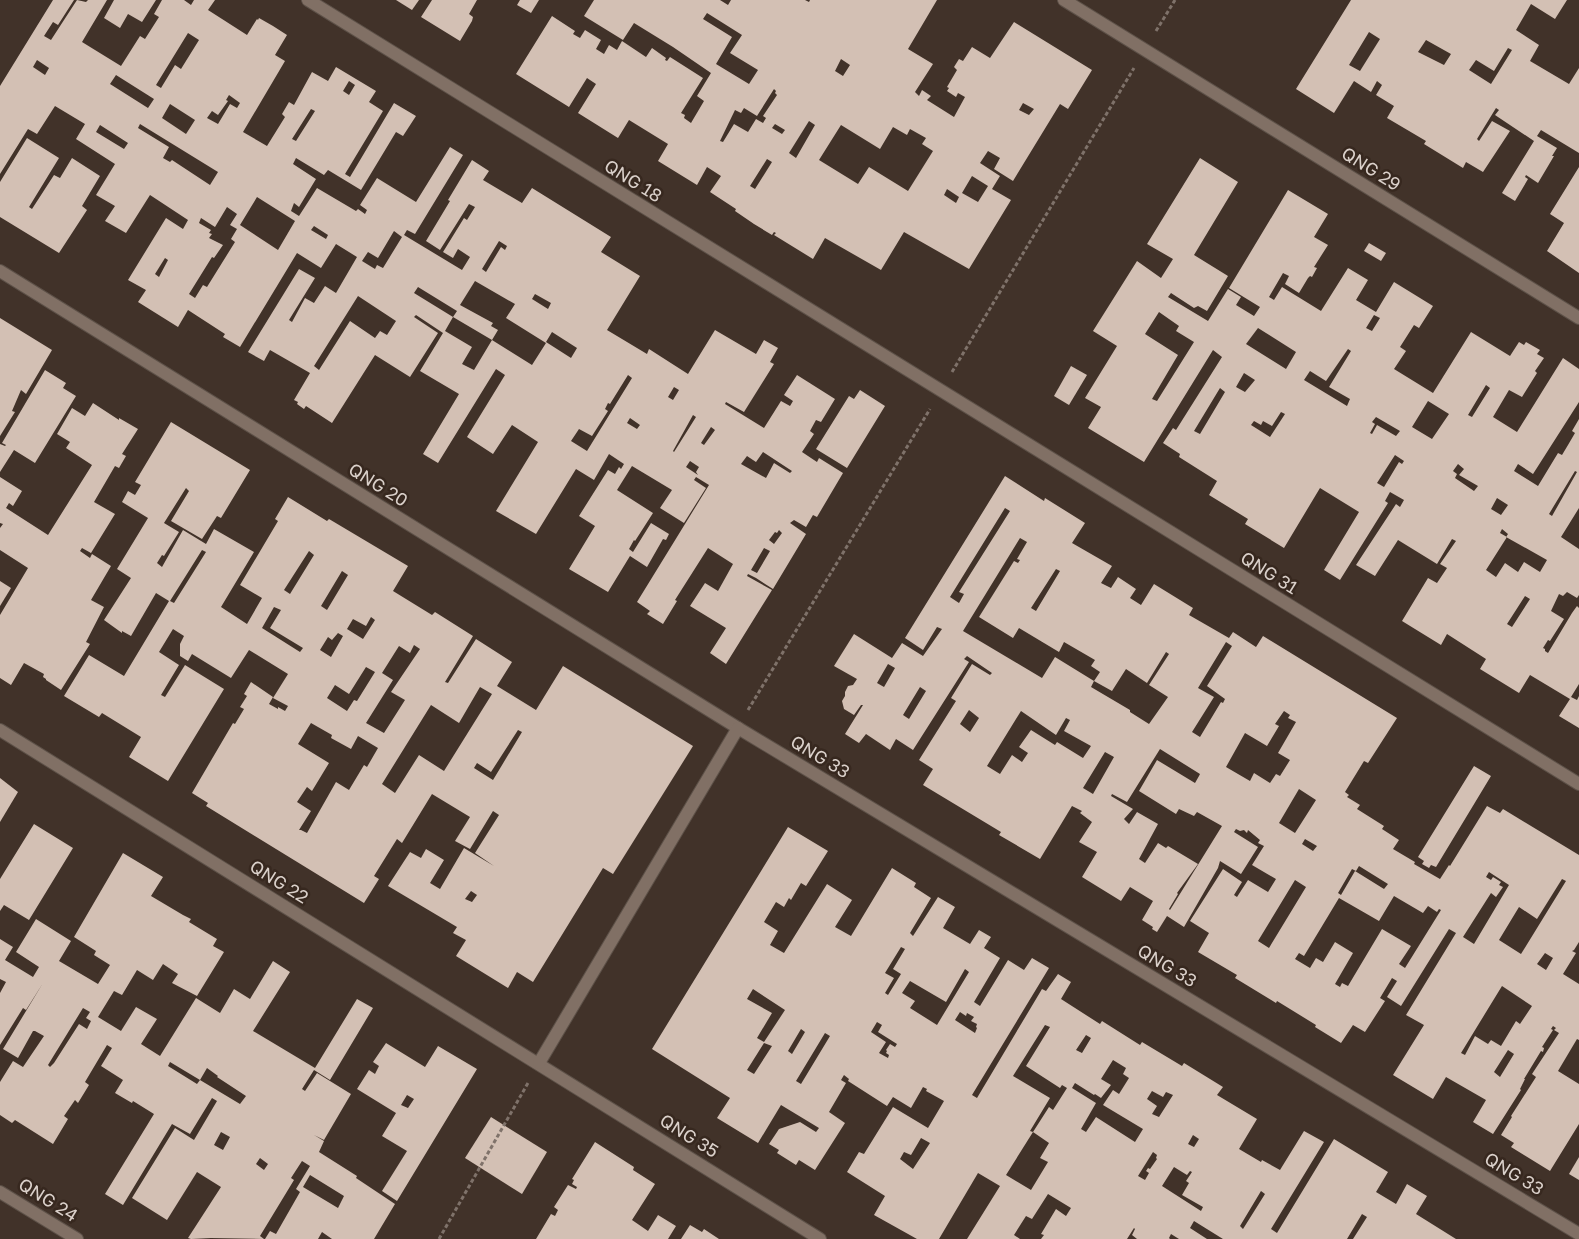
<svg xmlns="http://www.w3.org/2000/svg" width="1579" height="1239" font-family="'Golos Text',sans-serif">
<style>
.building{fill:#d3c0b4;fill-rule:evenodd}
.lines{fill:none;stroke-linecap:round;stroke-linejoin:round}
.minor-casing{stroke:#5d5148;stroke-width:14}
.path{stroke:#7f726a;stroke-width:3;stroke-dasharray:4 2.5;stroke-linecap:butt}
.minor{stroke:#817065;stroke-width:12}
.labels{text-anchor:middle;stroke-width:5;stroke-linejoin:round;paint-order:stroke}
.street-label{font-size:18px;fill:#dad0ca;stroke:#37281f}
</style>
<rect width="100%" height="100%" fill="#413229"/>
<g class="building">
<path d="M53,0H74L58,25L53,22L44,36L51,40L77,0L86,2L88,0H107L82,42L121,66L140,36L145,39L159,17L154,14L162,0H184L191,5L194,0H215L208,10L247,35L257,19L258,20L259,18L273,26L287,35L275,55L285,61L243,132L267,146L285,117L282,114L289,102L294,105L312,72L328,81L336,67L376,91L369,102L383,111L345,174L350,177L394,103L416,116L403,136L396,132L361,190L328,170L324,175L296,158L293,164L316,179L299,207L294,203L291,211L299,216L317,188L356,211L358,209L365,214L367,210L360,205L377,178L416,202L450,147L463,155L415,234L407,230L404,235L462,270L470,257L458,249L453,258L443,252L464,218L467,220L475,207L469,204L440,250L426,241L450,201L448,200L472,160L489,171L483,180L522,203L532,188L611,237L601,252L640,276L607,330L647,354L649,349L688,374L715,330L756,354L764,340L778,348L770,362L774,364L744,412L726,402L725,404L764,428L781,401L790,406L793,401L784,395L797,375L835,399L821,422L816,420L810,431L814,434L802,452L817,462L819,458L843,473L817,517L813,515L806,527L794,520L790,523L806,534L773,589L756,578L748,574L747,576L772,590L726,664L710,653L726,628L690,606L705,583L718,591L733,564L708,548L675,600L677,601L663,624L647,614L650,611L637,602L709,485L696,477L694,480L706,488L684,523L660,508L672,490L632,466L617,490L653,513L635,541L634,540L629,549L633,552L651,523L669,534L666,540L663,539L647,567L630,556L608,592L569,569L595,526L579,516L608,470L615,474L619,467L621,469L624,464L609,454L594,480L576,469L536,534L496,511L538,442L512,425L493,454L467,437L505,375L496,369L438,463L423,454L459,394L420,371L443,333L416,315L414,317L438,333L410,377L375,355L332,423L306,406L304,409L297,404L298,402L294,400L310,373L270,350L264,361L248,352L299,269L315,278L289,320L292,322L305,298L314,303L325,286L336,293L357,257L336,244L321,268L297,253L240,347L223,337L225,334L188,310L178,327L138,302L146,290L128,280L166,218L183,229L188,220L150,195L126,233L105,221L115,206L96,195L115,164L76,139L85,124L55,106L37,134L28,129L0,174V86ZM188,33L199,40L181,69L175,65L161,88L156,85ZM37,60L49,68L45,75L33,67ZM116,75L154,99L148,108L110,84ZM349,81L355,85L349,95L343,91ZM229,95L240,103L237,108L230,104L218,124L207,118L212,111L218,115L228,101L226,100ZM170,104L195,120L186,134L162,118ZM311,109L315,111L296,141L292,139ZM140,124L218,172L210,185L172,160L170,162L163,158L169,147L138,128ZM100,125L128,143L124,149L96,132ZM257,197L295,221L278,250L240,225ZM227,207L237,214L230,225L237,229L231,239L235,242L207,287L203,285L195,298L189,294L212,257L214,258L223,245L209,238L212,234L209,233L211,230L199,223L201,218L215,227ZM314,226L328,235L326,239L311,230ZM394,231L402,237L383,268L377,265L375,269L362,261L368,252L378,258ZM499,241L507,246L505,250L501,247L486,272L482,269ZM165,258L168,260L159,277L155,274ZM475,281L515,304L506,318L546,343L532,365L492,340L474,370L462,364L472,347L445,331L453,317L492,340L498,330L491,326L493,323L460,305ZM418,287L457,311L453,317L414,293ZM535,294L551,303L548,309L532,299ZM358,296L396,321L387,335L380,331L375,338L350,321L319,370L314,366ZM552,332L577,348L571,358L546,342ZM628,375L632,378L587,451L571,441L579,429L592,436L608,411L605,409L608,403L610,404ZM674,387L679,390L673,400L668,397ZM693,415L696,417L674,452L673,451ZM630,418L640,425L637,429L627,423ZM711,427L715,430L704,445L701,443ZM763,452L792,471L790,473L774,463L766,478L741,464L747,456L756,462ZM690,461L699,467L696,472L698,475L686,467ZM779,530L782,533L774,544L769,540L775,532L777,533ZM764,548L770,551L757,573L751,570Z"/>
<path d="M114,0H156L142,22L128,14L120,28L104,18Z"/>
<path d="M396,0H419L412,10Z"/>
<path d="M432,0H477L469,14L473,17L472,21L460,41L421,17Z"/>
<path d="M520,0H539L531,13L517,5Z"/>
<path d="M594,0H720L728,5L731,0H805L809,2L810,0H937L908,49L933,64L915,92L919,96L922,90L931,96L927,100L954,117L965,97L958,93L956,97L947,91L949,88L947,87L957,70L954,67L959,59L963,61L972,47L990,58L1014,22L1092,70L1068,109L1060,104L1013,181L994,169L1000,158L988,151L980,163L1000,176L992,189L1011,200L969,269L904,232L881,270L825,238L813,259L774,235L776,233L774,232L772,235L754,224L735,211L736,209L710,192L721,176L707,167L697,185L658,161L668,144L629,120L618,138L578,113L596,84L587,78L569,107L516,74L552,16L575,31L573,34L580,38L585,30L601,40L596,49L604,54L609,45L617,50L622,41L646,57L652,48L666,58L665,60L667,61L670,57L703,78L681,113L685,115L684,118L691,123L704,101L697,96L711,73L673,47L634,23L623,40L584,16ZM707,13L742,35L730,53L758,70L749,84L716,64L732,37L703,19ZM841,59L850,65L843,76L835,71ZM774,89L776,91L775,93L777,95L763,116L766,118L763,123L756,119L748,132L734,124L723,142L720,141L735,110L741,113L744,108L757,116ZM1023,103L1034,109L1029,115L1019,110ZM809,121L815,125L796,158L789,153ZM775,124L785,130L782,134L772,128ZM841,125L880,149L893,127L907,135L910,129L926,138L922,144L933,151L908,191L869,167L858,184L819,160ZM767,159L772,162L755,189L750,186ZM972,176L988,186L978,202L962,193ZM947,189L959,197L956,203L944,195Z"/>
<path d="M1351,0H1567L1555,19L1531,4L1516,30L1539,45L1530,61L1569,84L1579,68V153L1541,130L1537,136L1557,148L1552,156H1554L1538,183L1526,175L1525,177L1528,179L1515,201L1502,193L1534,141L1495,115L1499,110L1496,108L1477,139L1479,141L1492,121L1510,131L1483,172L1466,162L1463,168L1424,144L1426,141L1387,118L1394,106L1376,95L1382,85L1377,81L1371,92L1354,81L1334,113L1296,89ZM1369,32L1380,39L1360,71L1349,65ZM1426,40L1451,54L1444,65L1418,52ZM1508,48L1512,50L1491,84L1469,70L1476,60L1494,71Z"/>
<path d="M27,138L59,158L29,207L32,209L54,175L60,178L72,158L100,176L82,206L87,210L59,253L0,217V182Z"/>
<path d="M1200,158L1238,182L1194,255L1228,276L1207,311L1198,306L1194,308L1171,293L1168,297L1208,321L1228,289L1241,297L1236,305L1254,316L1260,307L1229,288L1288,190L1328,214L1314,237L1328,245L1314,267L1317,268L1312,277L1310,276L1308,278L1299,293L1285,284L1289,276L1283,273L1269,297L1274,300L1282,287L1321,311L1348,268L1368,280L1356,300L1376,312L1394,282L1433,306L1419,328L1414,325L1400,347L1406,351L1394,369L1433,393L1471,332L1510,356L1519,342L1524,345L1526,342L1540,350L1537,354L1544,358L1535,371L1537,373L1522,397L1509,390L1493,417L1517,432L1563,358L1579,369V402L1533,474L1518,464L1514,471L1538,486L1558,453L1562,455L1568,445L1575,433L1572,431L1579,419V508L1561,537L1579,549V595L1577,598L1567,592L1563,596L1559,594L1551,611L1564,619L1550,641L1548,640L1543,648L1545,649V651L1548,653L1572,613L1577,606L1579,608V684L1571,697L1577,700L1579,696V728L1559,716L1570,699L1530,675L1519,693L1480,669L1486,659L1447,634L1441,645L1402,621L1428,578L1437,583L1447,568L1440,564L1456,541L1452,539L1437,564L1398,540L1375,576L1356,565L1396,504L1400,507L1404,500L1390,492L1385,501L1388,503L1340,580L1324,570L1359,512L1320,488L1284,548L1245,524L1248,519L1209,495L1217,481L1179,457L1180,454L1163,443L1173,428L1176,430L1222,357L1213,350L1144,462L1088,428L1101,407L1085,398L1117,346L1093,331L1137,261L1161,278L1173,259L1147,244ZM1159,312L1179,326L1176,331L1194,342L1157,401L1152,399L1178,355L1145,334ZM1374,315L1380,318L1372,331L1366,328ZM1258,328L1296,352L1286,369L1246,344ZM1348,349L1351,351L1329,387L1350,399L1347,406L1304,380L1310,371L1326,381ZM1244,373L1255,380L1245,392L1236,387ZM1486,385L1490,388L1472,417L1468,415ZM1220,388L1225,392L1200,434L1194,431ZM1428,401L1449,414L1432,439L1412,427ZM1281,412L1285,414L1270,437L1251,425L1254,421L1261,425L1263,421L1272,426ZM1376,417L1400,431L1396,436L1377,425L1372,434L1370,433L1375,424L1372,422ZM1395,455L1404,461L1402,464L1399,462L1384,487L1377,483ZM1458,464L1464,469L1459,475L1478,486L1474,491L1455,478L1457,474L1453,471ZM1575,471L1577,472L1552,516L1549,514ZM1497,498L1508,505L1501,515L1491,509ZM1502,529L1508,534L1506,537L1547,560L1540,572L1524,562L1518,572L1505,563L1496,577L1486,570L1507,537L1500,533ZM1525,596L1530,599L1512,627L1507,624Z"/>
<path d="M1579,167V273L1547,251L1564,223L1550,214Z"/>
<path d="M1369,243L1386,253L1381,261L1364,251Z"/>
<path d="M0,318L52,350L26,394L21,390L12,411L15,412L0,436Z"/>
<path d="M1071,366L1087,375L1069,405L1054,396Z"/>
<path d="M45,370L66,383L63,388L76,396L35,463L14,450L0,472V444L5,446L6,445L2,443Z"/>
<path d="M860,390L885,406L847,468L816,449L849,396L854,399Z"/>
<path d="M93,403L119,420V418L138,429L122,454L126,456L119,468L115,466L94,502L115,514L91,553L82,548L80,551L90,558L92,554L111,566L91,600L104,607L86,642L90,644L61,690L46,680V679L43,677L44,674L24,663L11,685L0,678V615L28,568L0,550V528L3,524L0,523V477L22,491L13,506L9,503L6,508L48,535L92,465L66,448L70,442L57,434L72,408L85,416Z"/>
<path d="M171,422L250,470L221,518L217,516L202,539L171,521L189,491L186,488L164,523L179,532L164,556L162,555L157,563L162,567L183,530L206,544L214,529L254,552L221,607L224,609L247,624L262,598L240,585L278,521L275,519L288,497L327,521L329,519L408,566L393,591L432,615L435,612L473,636L445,682L448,683L476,639L512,662L497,686L536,710L563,666L693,746L613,874L603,868L533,982L517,972L508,988L456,956L466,940L453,933L457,927L388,886L410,852L421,858L426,849L444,860L430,883L440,889L464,848L494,866L475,853L499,815L493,811L470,849L455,841L470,817L432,794L402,843L397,839L374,876L379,879L364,903L206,806L208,803L192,793L233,723L235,724L244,709L240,707L247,696L244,694L251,682L273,697L269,704L278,709V707L285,711L288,706L273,698L288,674L249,650L231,678L192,654L188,661L180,656V644L184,636L173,629L159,652L179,665L161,695L165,697L185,665L224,689L168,781L129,757L141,737L102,713L99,717L64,696L89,655L124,676L169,601L156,593L131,636L122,631V633L104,620L131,578L117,569L148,518L122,502L128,491L135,495L141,485L135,482ZM202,550L206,552L174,603L170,601ZM309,551L314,555L290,594L284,590ZM342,571L348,575L327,610L321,606ZM274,607L281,610L270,628L303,648L300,652L262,628ZM371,617L375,620L363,639L347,629L353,619L366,626ZM338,633L343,636L331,657L320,650L328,637L332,640ZM414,645L420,649L391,692L405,700L384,733L366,723L393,680L382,673L399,646L410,653ZM366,667L375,672L357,701L354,700L347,711L327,698L335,685L349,694ZM480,687L492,694L444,771L419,755L395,793L382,784L431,705L459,723ZM311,723L332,735L331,738L351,749L358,736L378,748L367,767L364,765L349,790L336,782L307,833L301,830H299L311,811L297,802L307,787L312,791L329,763L298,744ZM518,730L522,732L493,780L474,768L477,763L491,772ZM471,891L477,895L472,902L465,899Z"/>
<path d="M1005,476L1044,501L1045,498L1085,523L1072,543L1112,566L1101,583L1111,588L1118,577L1136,589L1130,598L1141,605L1154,584L1193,608L1189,615L1229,638L1233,632L1256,647L1263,636L1397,718L1368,763L1364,761L1345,792L1349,795L1347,797L1360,805L1357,809L1384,826L1382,829L1399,840L1393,849L1415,862L1414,864L1440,879L1449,865L1450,866L1487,806L1500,813L1503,809L1579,855V942L1574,950L1572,951L1576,953L1563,974L1579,984V1040L1577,1039L1558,1071L1579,1084V1124L1550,1171L1511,1147L1514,1143L1501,1135L1512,1117L1511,1116L1536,1077L1532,1074L1559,1033L1554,1030L1556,1028L1553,1026L1551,1029L1553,1030L1542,1047L1544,1048L1543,1052L1541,1051L1524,1079H1525L1520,1089L1521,1090L1493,1134L1473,1122L1486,1100L1446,1077L1433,1099L1393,1075L1424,1025L1406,1015L1456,933L1449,929L1401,1006L1387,997L1397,981L1392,978L1380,998L1385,1001L1365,1032L1353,1025L1341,1043L1315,1027L1316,1025L1277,1001L1276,1003L1235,978L1237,975L1198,952L1209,933L1190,921L1223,869L1242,882L1234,895L1237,897L1248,880L1268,892L1276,879L1252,865L1264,846L1258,843L1260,840L1248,830L1247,833L1244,830L1240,831L1236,829L1234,832L1258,847L1241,874L1220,861L1218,868L1184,927L1167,916L1157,932L1152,929L1153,927L1142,920L1153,901L1130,887L1121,901L1082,877L1097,852L1079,842L1092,822L1080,813L1082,811L1072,806L1040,859L999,835L1001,832L923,785L933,769L919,760L956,701L951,698L972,664L990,675L992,673L967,656L964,659L969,662L913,750L896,739L890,750L866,734L859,743L845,734L863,705H861L854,715L844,709L842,701L845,696V692L848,686L853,685L857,679L834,666L854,634L892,658L902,643L923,656L942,629L937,627L923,650L905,638ZM1005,508L1010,511L959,592L964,594L959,603L950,597ZM1020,538L1027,542L1017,559L1020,560L1018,563L1014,561L979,617L1013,638L1019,628L1059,652L1064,642L1095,660L1091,666L1100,672L1094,681L1112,691L1126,669L1147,683L1166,652L1169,654L1149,685L1168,697L1149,724L1130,712V710L1091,687L1094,681L1055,657L1042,678L963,631ZM1056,569L1060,571L1036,611L1031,608ZM1226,642L1232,646L1207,686L1225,699L1223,703L1221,702L1200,737L1192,732L1214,697L1198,688ZM888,664L895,668L884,687L877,683ZM920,687L926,691L909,719L903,715ZM969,710L979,718L970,732L960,724ZM1021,711L1056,735L1066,718L1070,720L1064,731L1091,746L1083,758L1057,742L1055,745L1031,730L1019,747L1028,753L1022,762L1012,755L1000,774L987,766ZM1284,711L1290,715L1288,718L1296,722L1278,753L1290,760L1280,776L1276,774L1270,783L1254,773L1250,781L1226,767L1245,733L1267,746L1279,726L1275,724ZM1160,749L1200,774L1199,776L1195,783L1157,760L1139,791L1176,814L1179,809L1194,816L1197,812L1222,826L1170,910L1169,909L1178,894L1177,893L1198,864L1168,846L1166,848L1158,843L1145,863L1139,859L1158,824L1137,812L1129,824L1124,819L1133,809L1111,796L1112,794L1127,802ZM1105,752L1114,757L1093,794L1083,788ZM1299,789L1316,800L1295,833L1279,823ZM1305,839L1317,846L1313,851L1302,844ZM1359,866L1388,884L1384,889L1355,871L1341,895L1338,893L1352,869L1356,871ZM1489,872L1509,885L1474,944L1463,937L1491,893L1496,897L1503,887L1499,885L1501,882L1493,877L1491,880L1486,877ZM1562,879L1566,881L1521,954L1499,940L1519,907L1537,919ZM1295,880L1306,887L1269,948L1258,941ZM1394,896L1423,913L1428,906L1437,912L1439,909L1441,910L1405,968L1399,964L1411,946L1382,929L1348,986L1342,983L1340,987L1335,984L1353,953L1335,942L1323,962L1316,958L1310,968L1295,959L1299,953L1304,956L1339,898L1379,921ZM1545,953L1553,958L1546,970L1537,964ZM1502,986L1532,1006L1520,1024L1516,1021L1501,1046L1491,1040L1488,1044L1475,1036L1465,1055L1461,1053ZM1508,1050L1514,1054L1500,1077L1494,1072Z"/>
<path d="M0,581L11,588L0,606Z"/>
<path d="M1474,766L1491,776L1436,867L1431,865L1429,868L1422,864L1424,861L1418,857Z"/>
<path d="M0,778L18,792L0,822Z"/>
<path d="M34,824L73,848L29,920L4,905L0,911V879Z"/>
<path d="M788,827L828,851L806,886L801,883L791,900L789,898L784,907L776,902L764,922L778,931L770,945L784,953L827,884L852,900L835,927L851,936L892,868L916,883L914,887L931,898L910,933L913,936L938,897L955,907L943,928L970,944L979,930L991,937L984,948L1000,958L974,1002L980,1006L1008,960L1024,970L1032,958L1049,968L972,1095L977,1098L1042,989L1046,991L1058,974L1071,982L1061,999L1100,1024L1102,1021L1140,1045L1142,1042L1182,1066L1184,1063L1223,1087L1217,1095L1257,1119L1239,1149L1261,1162L1262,1160L1280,1170L1304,1131L1324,1142L1271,1229L1277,1233L1334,1139L1388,1172L1376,1192L1396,1204L1407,1184L1427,1196L1416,1214L1456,1239H1353L1367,1217L1362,1214L1347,1239H1223L1194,1221L1190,1228L1207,1239H1179L1171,1234L1169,1238L1170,1239H1137L1132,1235L1135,1229L1134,1228L1127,1239H1041L1044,1235L1041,1234L1056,1209L1066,1216L1071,1208L1048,1194L1032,1219L1026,1216L1014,1235L1020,1239H967L1000,1186L978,1173L939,1239H917L874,1215L885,1196L847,1172L859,1152L864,1154L893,1107L928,1128L944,1101L926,1091L927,1089L923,1087L911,1108L893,1097L887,1106L848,1081L849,1079L844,1075L841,1080L846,1083L829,1112L845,1123L815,1170L799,1160L796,1165L777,1153L779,1150L769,1144L779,1129L800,1122L816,1132L819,1128L781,1105L758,1143L717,1118L730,1098L652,1049ZM901,947L905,949L893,969L901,974L888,995L885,993L894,978L885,973ZM965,969L969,972L937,1025L910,1008L915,1001L902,993L910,981L946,1002ZM753,989L785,1010L764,1042L757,1038L772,1013L747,999ZM960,1012L966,1016L967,1013L974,1017L971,1021L977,1024L976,1027L977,1028L975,1033L955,1020ZM877,1022L882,1025L878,1032L897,1044L895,1047L890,1044L886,1050L887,1051L886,1053L889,1055L888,1058L879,1053L886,1042L871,1032ZM1045,1025L1050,1027L1026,1066L1060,1088L1062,1085L1067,1088L1053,1110L1049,1107L1033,1132L1049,1143L1040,1158L1048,1162L1031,1190L1006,1175L1033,1132L1030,1131L1050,1098L1013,1076ZM801,1029L805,1032L792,1054L788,1051ZM825,1033L830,1036L801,1084L796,1081ZM1086,1035L1091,1038L1082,1053L1076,1050ZM764,1043L772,1046L754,1074L747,1070ZM1113,1060L1126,1068L1123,1074L1129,1078L1119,1094L1113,1090L1103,1105L1143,1129L1135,1142L1096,1117L1086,1132L1081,1129L1096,1103L1072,1088L1075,1083L1094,1095L1095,1094L1101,1098L1111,1085L1101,1079ZM1152,1091L1163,1097L1166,1092L1173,1095L1159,1117L1152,1114L1157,1106L1147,1099ZM1193,1135L1199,1139L1194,1147L1188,1144ZM921,1138L930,1143L913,1169L900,1159L904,1152L911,1155ZM1153,1152L1157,1155L1156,1158L1157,1159L1150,1169L1148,1168L1146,1171L1149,1173L1145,1180L1138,1176ZM1174,1167L1187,1175L1190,1171L1192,1172L1186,1181L1189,1183L1182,1195L1203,1207L1201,1211L1162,1186ZM1261,1191L1265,1194L1243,1229L1240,1226Z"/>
<path d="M123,853L163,877L151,896L183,915L191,919L189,922L217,939L213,946L224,952L197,996L172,983L178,974L163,964L153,980L137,970L122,995L114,991L98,1017L121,1031L136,1007L157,1019L141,1044L160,1056L196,998L220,1013L234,989L250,999L273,961L290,972L253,1031L315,1068L357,999L373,1008L330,1080L314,1070L302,1089L305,1091L317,1073L351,1094L324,1140L314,1135L324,1141L319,1152L357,1176L356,1178L395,1204L374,1239H332L322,1232L318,1239H265L270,1231L276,1234L300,1192L296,1189L310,1166L302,1161L291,1178L294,1180L260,1236L264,1239L211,1238L191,1239L188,1238L221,1187L197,1172L167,1220L132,1198L175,1128L194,1140L217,1101L212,1098L190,1134L172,1124L123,1205L105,1194L154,1114L133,1101L132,1103L115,1093L123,1080L101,1066L112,1048L107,1045L85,1082L89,1085L78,1103L75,1100L64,1116L68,1119L53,1144L15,1120L12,1123L0,1115V1082L13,1061L23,1067L44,1036L35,1031H33L18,1058L3,1049L43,983L26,1010L23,1008L0,1045V993L6,982L0,979V939L13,947L5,960L33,977L39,967L16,952L36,919L71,941L59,961L98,984L110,965L94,955L96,951L74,937ZM83,1008L90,1012L86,1018L91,1021L87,1029L79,1024L54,1063L50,1067L48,1065ZM170,1062L200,1080L197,1084L168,1066ZM207,1068L218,1076L217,1077L246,1096L240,1104L200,1080ZM221,1132L230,1137L223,1150L214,1145ZM260,1158L268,1164L264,1170L256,1164ZM310,1175L344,1196L338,1208L303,1187Z"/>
<path d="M386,1043L425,1067L438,1046L477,1069L397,1201L382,1191L407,1151L382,1136L396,1113L357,1089L369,1070L375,1074L379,1066L373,1062ZM407,1095L414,1099L408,1108L401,1105Z"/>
<path d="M491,1117L547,1152L522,1194L465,1158Z"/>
<path d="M595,1142L634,1167L633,1170L655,1184L632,1220L648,1231L658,1215L676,1226L668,1239H536L551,1214L555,1216L558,1210L554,1207L568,1185L576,1189L577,1187L572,1184L574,1180L572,1179Z"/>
<path d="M1579,1157V1180L1569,1174Z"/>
<path d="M690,1225L702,1232L704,1229L719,1239H681Z"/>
</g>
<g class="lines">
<defs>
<g id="minor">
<path d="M308,0L1579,784"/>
<path d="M1064,0L1579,318"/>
<path d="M0,271L738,728L1579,1234"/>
<path d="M0,730L820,1239"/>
<path d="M539,1063L738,728"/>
<path d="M0,1192L77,1239"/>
</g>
</defs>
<use href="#minor" class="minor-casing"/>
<g class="path">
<path d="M1156,31L1175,0"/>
<path d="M952,372L1134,68"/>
<path d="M748,710L930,409"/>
<path d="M439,1239L528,1083"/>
</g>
<use href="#minor" class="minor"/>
</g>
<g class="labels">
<g class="street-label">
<text transform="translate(1371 169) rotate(32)" y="6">QNG 29</text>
<text transform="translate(633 181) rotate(32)" y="6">QNG 18</text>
<text transform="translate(378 485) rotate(32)" y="6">QNG 20</text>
<text transform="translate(1269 573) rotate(32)" y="6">QNG 31</text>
<text transform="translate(820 757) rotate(31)" y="6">QNG 33</text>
<text transform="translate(279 882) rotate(32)" y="6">QNG 22</text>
<text transform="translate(1167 966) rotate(31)" y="6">QNG 33</text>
<text transform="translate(689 1136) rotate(32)" y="6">QNG 35</text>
<text transform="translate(1514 1174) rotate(31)" y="6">QNG 33</text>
<text transform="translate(48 1200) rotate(32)" y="6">QNG 24</text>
</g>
</g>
</svg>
